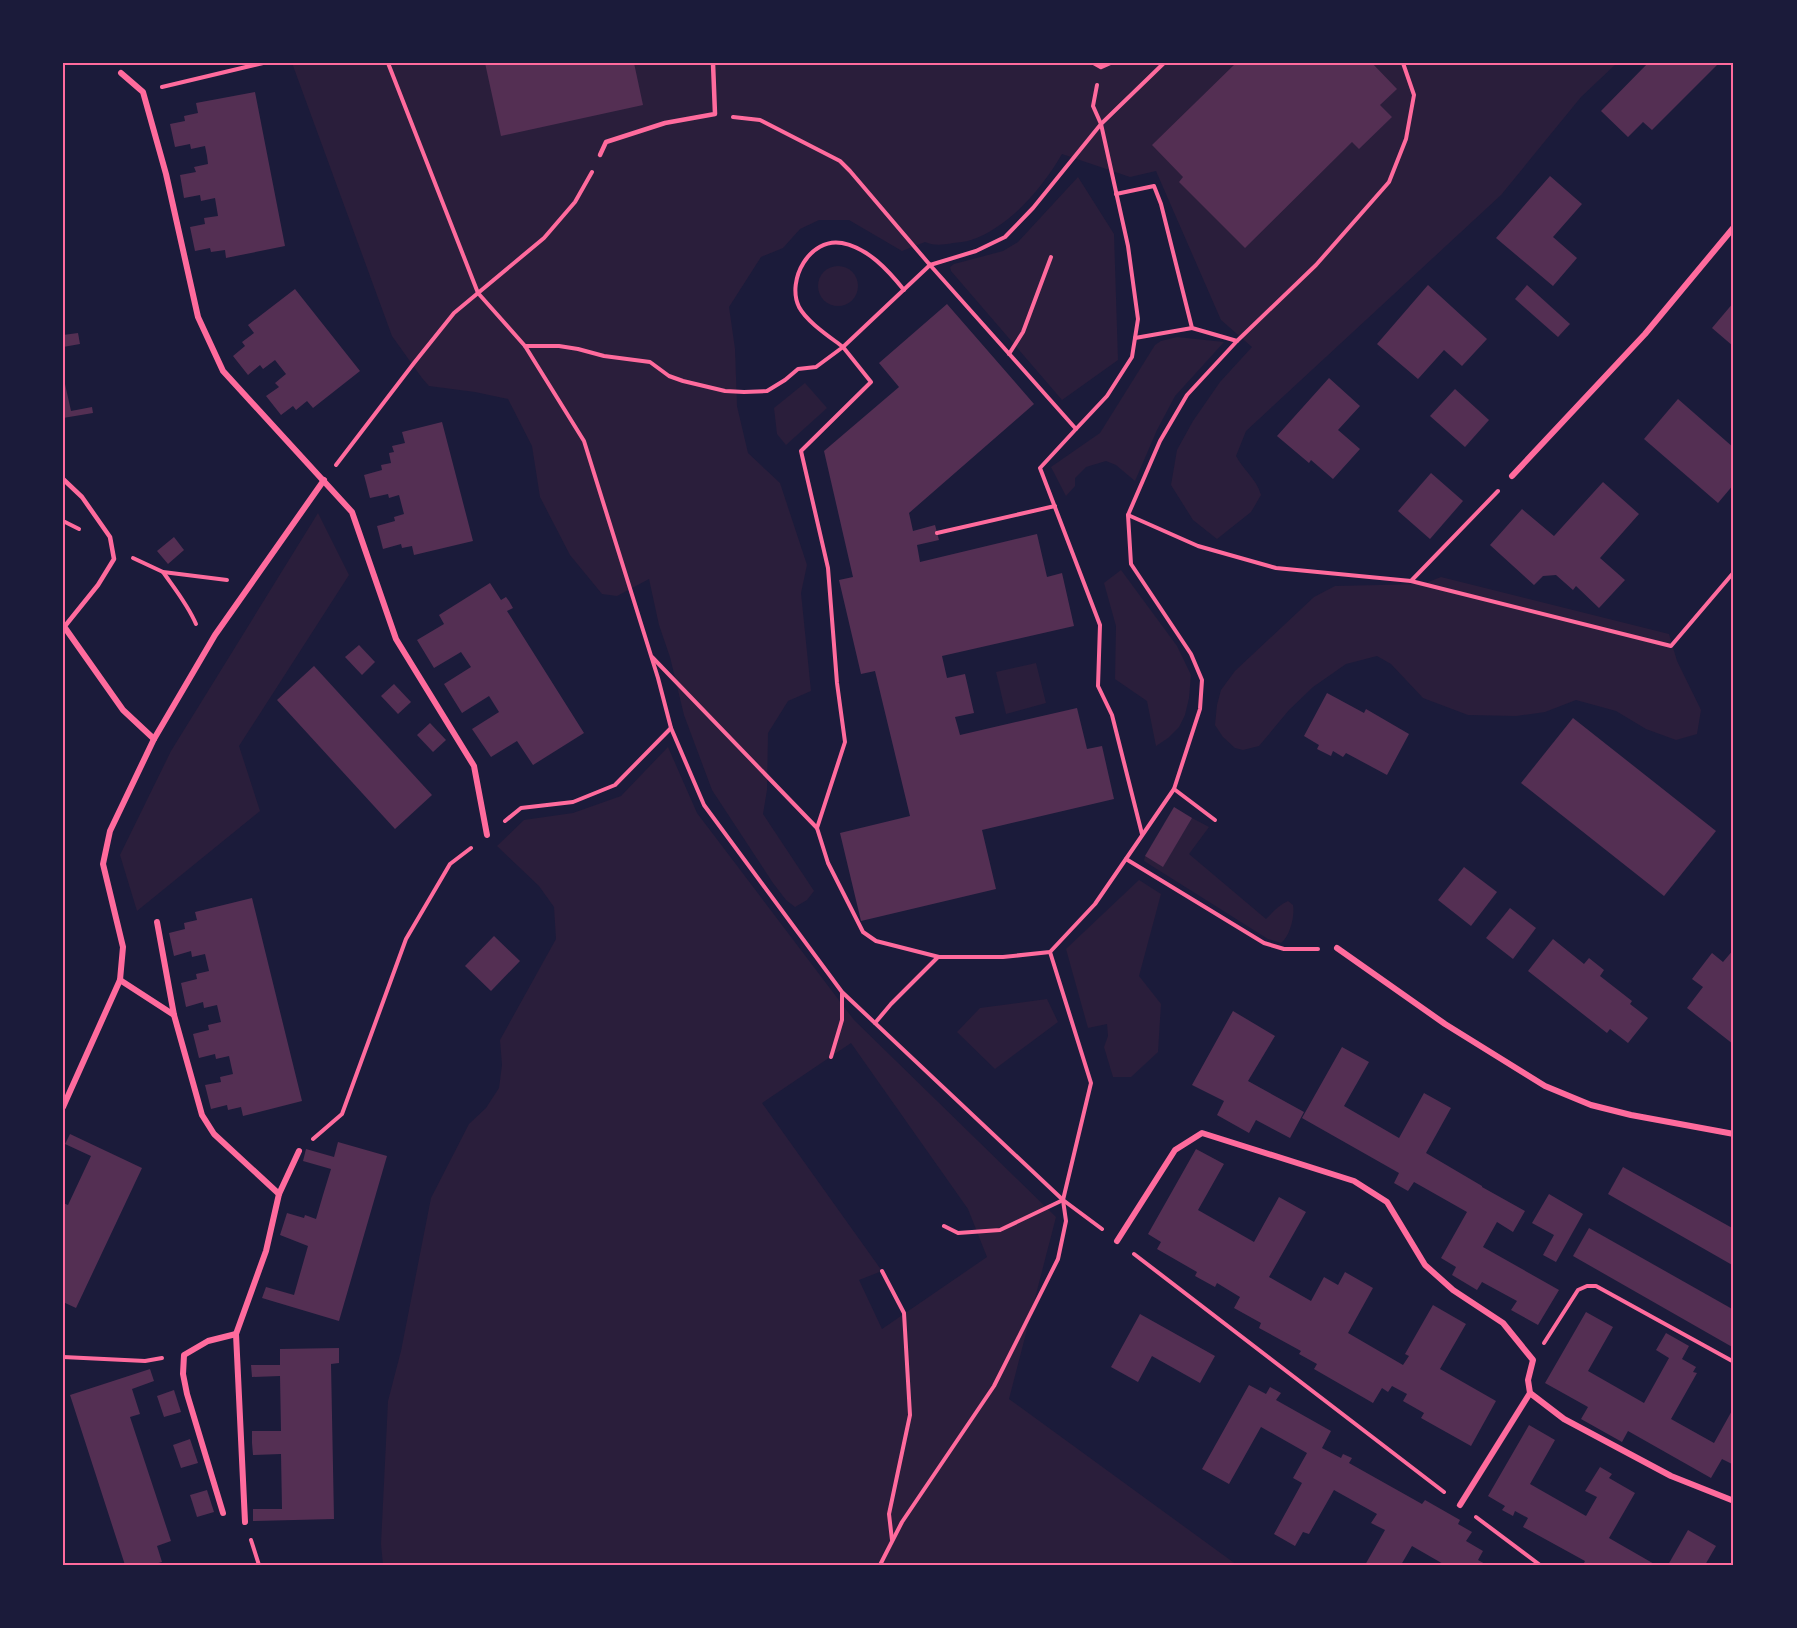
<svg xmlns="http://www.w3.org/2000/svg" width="1797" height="1628" font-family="'Source Serif 4',serif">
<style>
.green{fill:#2a1e3b;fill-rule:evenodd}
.building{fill:#542f53}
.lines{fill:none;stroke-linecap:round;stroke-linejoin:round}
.path{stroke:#ff6b9d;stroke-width:4}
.service{stroke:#ff6b9d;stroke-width:4.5}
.minor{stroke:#ff6b9d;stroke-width:6}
.neatline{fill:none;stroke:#ff6b9d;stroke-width:2}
</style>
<rect width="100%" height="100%" fill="#1b1b3a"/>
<g class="green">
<path d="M292,63H1617L1581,97L1501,195L1246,431L1236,456C1244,471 1256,478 1261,495L1251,512L1217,539L1193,520L1171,485L1177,450L1193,421L1220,382L1252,347L1221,320L1156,171L1130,177L1062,154C1043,187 1009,228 971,240C965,242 959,242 953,243C942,245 935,246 925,242L902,251L849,220H819L800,229L783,248L761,257L729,307L735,349L737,406L748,453L780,483L807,565L801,593L811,691L788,701L768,733L767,790L763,814L814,891L807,900L795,907L786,900L773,883L712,790L684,715L670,657L659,625L649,579L617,596L602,594L570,555L540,497L532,446L508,399L475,392L429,386L422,378L392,336Z"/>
<path d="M1078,177L1114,234L1118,360L1062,400L951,271L950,267L954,264L1003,251L1018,242Z"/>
<circle cx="838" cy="286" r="20"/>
<path d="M1177,337L1224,342L1175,396L1157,430L1135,481L1116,465L1106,461L1086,467L1075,478V486L1066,496L1051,467L1100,433L1155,345L1161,341Z"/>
<path d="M805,383L827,408L786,445L777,434L774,408Z"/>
<path d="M318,513L349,575L239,746L260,811L137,911L120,855L171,751Z"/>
<path d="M1121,570L1177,646L1191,675L1189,698L1185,715L1179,727L1168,738L1156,746L1147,701L1115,679L1116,626L1104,583Z"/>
<path d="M1441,577L1669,634L1677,661L1701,710L1697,734L1676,740L1646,729L1616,711L1576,700L1545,712L1516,716L1468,715L1423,698L1391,664L1377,656L1346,664L1313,687L1289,710L1259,746L1243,750L1235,748L1223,737L1215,725L1217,705L1221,690L1235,671L1314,597L1335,586L1423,584Z"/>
<path d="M1036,663L1046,703L1006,714L996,672Z"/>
<path d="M668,747L697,813L854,1020L1056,1217L1009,1399L1237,1565H383L381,1544L388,1401L401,1351L431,1198L469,1124L486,1108L499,1088L502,1065L500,1040L556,939L554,907L539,886L497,846L524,820L573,813L621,796ZM851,1043L968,1209L987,1257L882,1329L859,1280L882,1271L762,1103Z"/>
<path d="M1192,818L1209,827L1189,854L1266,919C1273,912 1279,905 1288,901L1293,905C1295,916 1290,936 1281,943L1268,939L1144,861L1145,856L1163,866Z"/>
<path d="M1139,880L1161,894L1139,976L1161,1004L1158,1052L1131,1077H1113L1104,1047L1108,1036L1107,1024L1088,1028L1066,949Z"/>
<path d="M1047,999L1058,1022L995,1069L957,1032L980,1008Z"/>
</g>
<g class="building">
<path d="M485,63H634L643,105L501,136Z"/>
<path d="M1236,63H1372L1397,89L1380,105L1392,117L1359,149L1352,142L1245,248L1179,182L1183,177L1152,145Z"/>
<path d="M1648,63H1719L1652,130L1643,122L1628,137L1601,111Z"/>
<path d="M255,92L285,246L226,258L225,250L211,252L210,248L195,251L190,227L205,224L204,218L218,216L215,198L201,201L200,195L184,198L180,175L196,172L194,167L208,164L207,156L205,146L191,149L190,144L175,147L170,124L185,121L184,116L198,113L196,103Z"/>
<path d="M1550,176L1582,204L1553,237L1577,258L1553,286L1496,238Z"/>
<path d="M1428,285L1487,339L1462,366L1444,350L1418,379L1377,344Z"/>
<path d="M1527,285L1570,324L1558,337L1515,299Z"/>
<path d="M295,289L360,371L313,408L307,401L296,410L293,406L281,415L266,396L279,387L275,383L286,374L275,360L263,369L260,365L248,375L233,356L245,346L242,342L254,333L248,325Z"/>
<path d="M1734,302V345L1733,346L1712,328Z"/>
<path d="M947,304L1034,404L909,513L913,531L935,525L939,540L917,545L920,562L1037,534L1047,577L1062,573L1074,626L942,656L947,678L965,674L974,713L955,717L960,735L1077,708L1087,749L1102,746L1114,799L982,830L996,889L861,921L840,833L910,816L875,671L861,674L839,580L853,577L824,451L899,387L879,363Z"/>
<path d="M78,333L80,344L63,347V335Z"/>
<path d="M63,375L71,411L92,407L93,413L63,418Z"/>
<path d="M1329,378L1360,406L1338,430L1360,449L1333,479L1311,460L1309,463L1277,436Z"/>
<path d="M1455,389L1489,420L1465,447L1430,416Z"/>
<path d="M1678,399L1734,448V484L1718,503L1644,439Z"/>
<path d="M442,422L473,541L414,555L412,546L402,548L401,544L383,549L377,526L395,521L394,517L404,514L399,495L389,498L388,494L370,498L364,475L382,470L381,465L391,463L389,453L394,452L392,446L405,443L402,432Z"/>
<path d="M1431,473L1463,501L1430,539L1398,511Z"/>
<path d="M1603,482L1639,514L1600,558L1625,580L1599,608L1576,586L1573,590L1556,575L1543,576L1534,585L1490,545L1522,509L1554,536Z"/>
<path d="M174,537L184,550L168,564L157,551Z"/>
<path d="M490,583L501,600L506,597L509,601L513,608L507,611L584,733L533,765L517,741L491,757L472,729L499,712L489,696L462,713L444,684L471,667L461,652L434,668L417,640L444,624L439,615Z"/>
<path d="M359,645L375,662L362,675L345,657Z"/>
<path d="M314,666L432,795L395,829L277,700Z"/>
<path d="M394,684L411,702L398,714L381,696Z"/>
<path d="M1327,693L1364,713L1366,709L1409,734L1387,775L1346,753L1343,757L1333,751L1331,756L1317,749L1319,745L1304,736Z"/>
<path d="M1573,718L1716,831L1664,896L1521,783Z"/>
<path d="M430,723L446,740L433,752L417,735Z"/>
<path d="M1174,807L1192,818L1163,867L1145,856Z"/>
<path d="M1464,867L1497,892L1471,926L1438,900Z"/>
<path d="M252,898L302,1101L243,1116L241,1107L228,1110L227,1105L211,1109L205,1085L221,1082L220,1077L233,1074L229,1056L216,1059L215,1054L199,1058L193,1034L209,1030L208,1025L221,1022L217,1005L204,1008L203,1002L186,1007L181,983L197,979L196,974L209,971L205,954L192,957L191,951L174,956L169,933L185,929L184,923L197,920L195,912Z"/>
<path d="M1510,908L1536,928L1513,959L1486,938Z"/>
<path d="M494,936L520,961L491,991L465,966Z"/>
<path d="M1553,939L1584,964L1589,958L1604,970L1600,976L1632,1001L1630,1004L1648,1018L1628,1043L1610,1029L1607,1033L1528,971Z"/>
<path d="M1734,949V1042L1733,1044L1687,1008L1703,987L1692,979L1712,953L1723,962Z"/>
<path d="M1233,1011L1275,1036L1248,1081L1304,1112L1290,1138L1256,1120L1249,1133L1217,1115L1224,1101L1192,1085Z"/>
<path d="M1342,1047L1369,1062L1344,1106L1399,1138L1424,1093L1451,1108L1426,1153L1482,1186V1187L1525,1211L1513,1232L1497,1222L1483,1247L1559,1290L1538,1325L1511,1310L1517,1301L1482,1282L1477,1290L1452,1275L1456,1267L1441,1258L1467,1212L1414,1182L1408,1191L1394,1183L1399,1173L1302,1118Z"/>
<path d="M70,1134L142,1168L76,1308L63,1302V1203L68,1205L91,1156L65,1144Z"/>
<path d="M338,1142L387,1156L339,1321L262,1298L266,1287L294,1295L308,1246L280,1235L287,1213L304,1218L305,1215L316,1219L323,1195L331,1169L303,1161L306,1149L334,1157Z"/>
<path d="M1196,1149L1224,1164L1198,1210L1254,1242L1279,1197L1306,1212L1269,1277L1311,1301L1324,1277L1338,1285L1345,1272L1373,1288L1348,1333L1403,1365L1409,1356L1405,1354L1433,1305L1466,1324L1440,1369L1496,1401L1471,1446L1421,1418L1424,1413L1403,1401L1407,1394L1392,1386L1388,1392L1382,1388L1373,1403L1314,1369L1317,1364L1299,1354L1301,1351L1259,1328L1261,1323L1234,1308L1240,1297L1217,1283L1215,1287L1195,1276L1197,1272L1157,1249L1161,1242L1148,1234Z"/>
<path d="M1623,1167L1734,1229V1266L1608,1194Z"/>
<path d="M1549,1194L1583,1214L1556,1262L1543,1255L1554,1235L1532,1223Z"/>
<path d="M1589,1228L1734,1310V1348L1573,1256Z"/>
<path d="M1586,1312L1613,1327L1588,1371L1644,1403L1669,1358L1656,1350L1666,1333L1689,1346L1682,1359L1696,1367L1693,1372L1697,1373L1671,1419L1714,1443L1734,1407V1465L1722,1459L1711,1478L1628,1431L1622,1442L1581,1419L1588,1407L1545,1383Z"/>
<path d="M1140,1314L1215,1356L1200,1383L1152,1356L1138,1382L1111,1367Z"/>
<path d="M339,1348V1363L331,1364L334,1519L253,1521V1509H282L281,1454L253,1455L252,1443V1431H281L280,1376L252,1377L251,1365H280V1349Z"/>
<path d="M150,1369L154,1381L132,1389L140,1414L130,1417L171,1541L157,1546L162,1562L151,1565H125L70,1395Z"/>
<path d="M1249,1385L1266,1394L1270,1387L1281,1393L1276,1400L1331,1431L1322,1448L1341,1458L1343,1454L1352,1458L1349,1463L1422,1504L1425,1500L1460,1520L1458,1524L1472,1532L1466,1541L1483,1551L1478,1560L1487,1565H1445L1412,1546L1401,1565H1365L1385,1530L1371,1523L1377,1514L1334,1490L1309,1534L1303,1532L1295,1546L1274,1534L1302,1483L1293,1478L1307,1453L1261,1427L1229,1484L1202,1469Z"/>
<path d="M174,1390L181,1412L164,1417L157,1396Z"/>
<path d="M1529,1425L1555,1440L1530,1484L1586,1516L1597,1497L1585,1491L1600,1467L1612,1474L1609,1478L1635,1493L1609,1538L1656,1565H1583L1585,1561L1523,1527L1528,1518L1515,1511L1513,1516L1502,1510L1505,1506L1488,1496Z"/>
<path d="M190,1439L198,1463L181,1468L173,1445Z"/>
<path d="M207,1490L214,1512L197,1517L190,1495Z"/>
<path d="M1688,1530L1716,1546L1705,1565H1668Z"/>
</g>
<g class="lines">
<g class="path">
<path d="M388,63L478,293L525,346L584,441L658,678L671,728L704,805L842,992L1063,1200L1102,1229"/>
<path d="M162,87L263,63"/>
<path d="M733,117L760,120L840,161L850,171L930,265L976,251L1005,237L1033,208L1101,124L1093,106L1097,85"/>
<path d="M1116,194L1154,186L1161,204L1192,328L1237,341"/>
<path d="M1135,338L1192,328"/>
<path d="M525,346H559L578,349L604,356L650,362L669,376L683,381L725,391L744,392L767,391L785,380L798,369L816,367L843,347C830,337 807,322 799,307C786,280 810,237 842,243C868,248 888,270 904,290"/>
<path d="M1009,354L1023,332L1051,257"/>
<path d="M1076,429L1107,396L1132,357L1138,319L1128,246L1101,124L1164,63"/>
<path d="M336,465L414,363L454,313L544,238L575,202L592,172"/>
<path d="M1128,515L1198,546L1276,568L1411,581L1671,646L1734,572"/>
<path d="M63,521L79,529"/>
<path d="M937,533L1055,506"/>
<path d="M133,558L163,572L227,580"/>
<path d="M163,572C175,589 188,605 196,624"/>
<path d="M1411,581L1498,491"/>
<path d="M652,657L817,828L828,863L863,932L876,941L939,957H1003L1050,952L1095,904L1174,789L1200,709L1202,680L1191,654L1131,564L1128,515L1160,441L1187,395L1237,341L1316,265L1389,182L1406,139L1414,95L1403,63"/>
<path d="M1174,789L1215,820"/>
<path d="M505,821L521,808L573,802L615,785L671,728"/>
<path d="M817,828L845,742L837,683L828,568L801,451L871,382L843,347L930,265L1076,429L1040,468L1100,625L1098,686L1112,715L1142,834"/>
<path d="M1126,859L1264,943L1284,949H1318"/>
<path d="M875,1023L891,1004L938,957"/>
<path d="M831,1057L842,1020V993"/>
<path d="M313,1139L342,1114L406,939L450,864L471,848"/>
<path d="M944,1226L958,1233L1000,1230L1063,1200"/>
<path d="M1134,1254L1444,1492"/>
<path d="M882,1271L904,1313L910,1415L889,1514L892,1540"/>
<path d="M1544,1343L1578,1290L1587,1286H1596L1734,1362"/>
<path d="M63,1357L145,1361L162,1358"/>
<path d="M1476,1517L1540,1565"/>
<path d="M251,1540L259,1565"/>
<path d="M880,1565L902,1522L994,1386L1058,1259L1066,1221L1063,1200L1091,1083L1050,952"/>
</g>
<g class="service">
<path d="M1094,63L1101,67L1110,63"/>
<path d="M600,155L606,142L665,123L715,114L713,63"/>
<path d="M63,479L82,497L110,537L114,559L98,585L65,626"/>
</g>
<g class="minor">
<path d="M121,73L143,92L166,174L198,317L223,371L352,512L396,639L474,766L487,835"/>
<path d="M1512,476L1645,334L1734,227"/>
<path d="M63,625L123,710L154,739"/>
<path d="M157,922L174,1015L202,1115L214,1134L279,1194"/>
<path d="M1337,948L1445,1024L1545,1086L1591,1105L1631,1115L1734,1134"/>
<path d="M120,980L174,1015"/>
<path d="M63,1107L120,980L123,947L103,864L110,831L154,739L215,635L324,480"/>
<path d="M1117,1241L1175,1150L1202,1133L1354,1181L1387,1202L1425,1265L1453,1290L1503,1323L1533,1360L1528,1380L1530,1393L1564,1419L1671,1476L1734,1501"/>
<path d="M1460,1505L1530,1393"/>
<path d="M223,1513L187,1394L183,1374L184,1355L208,1341L236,1334"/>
<path d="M245,1522L236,1334L266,1251L279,1194L299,1151"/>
</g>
</g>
<rect width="1797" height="1628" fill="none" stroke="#1b1b3a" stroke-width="129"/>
<rect x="64" y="64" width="1668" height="1500" class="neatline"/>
</svg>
